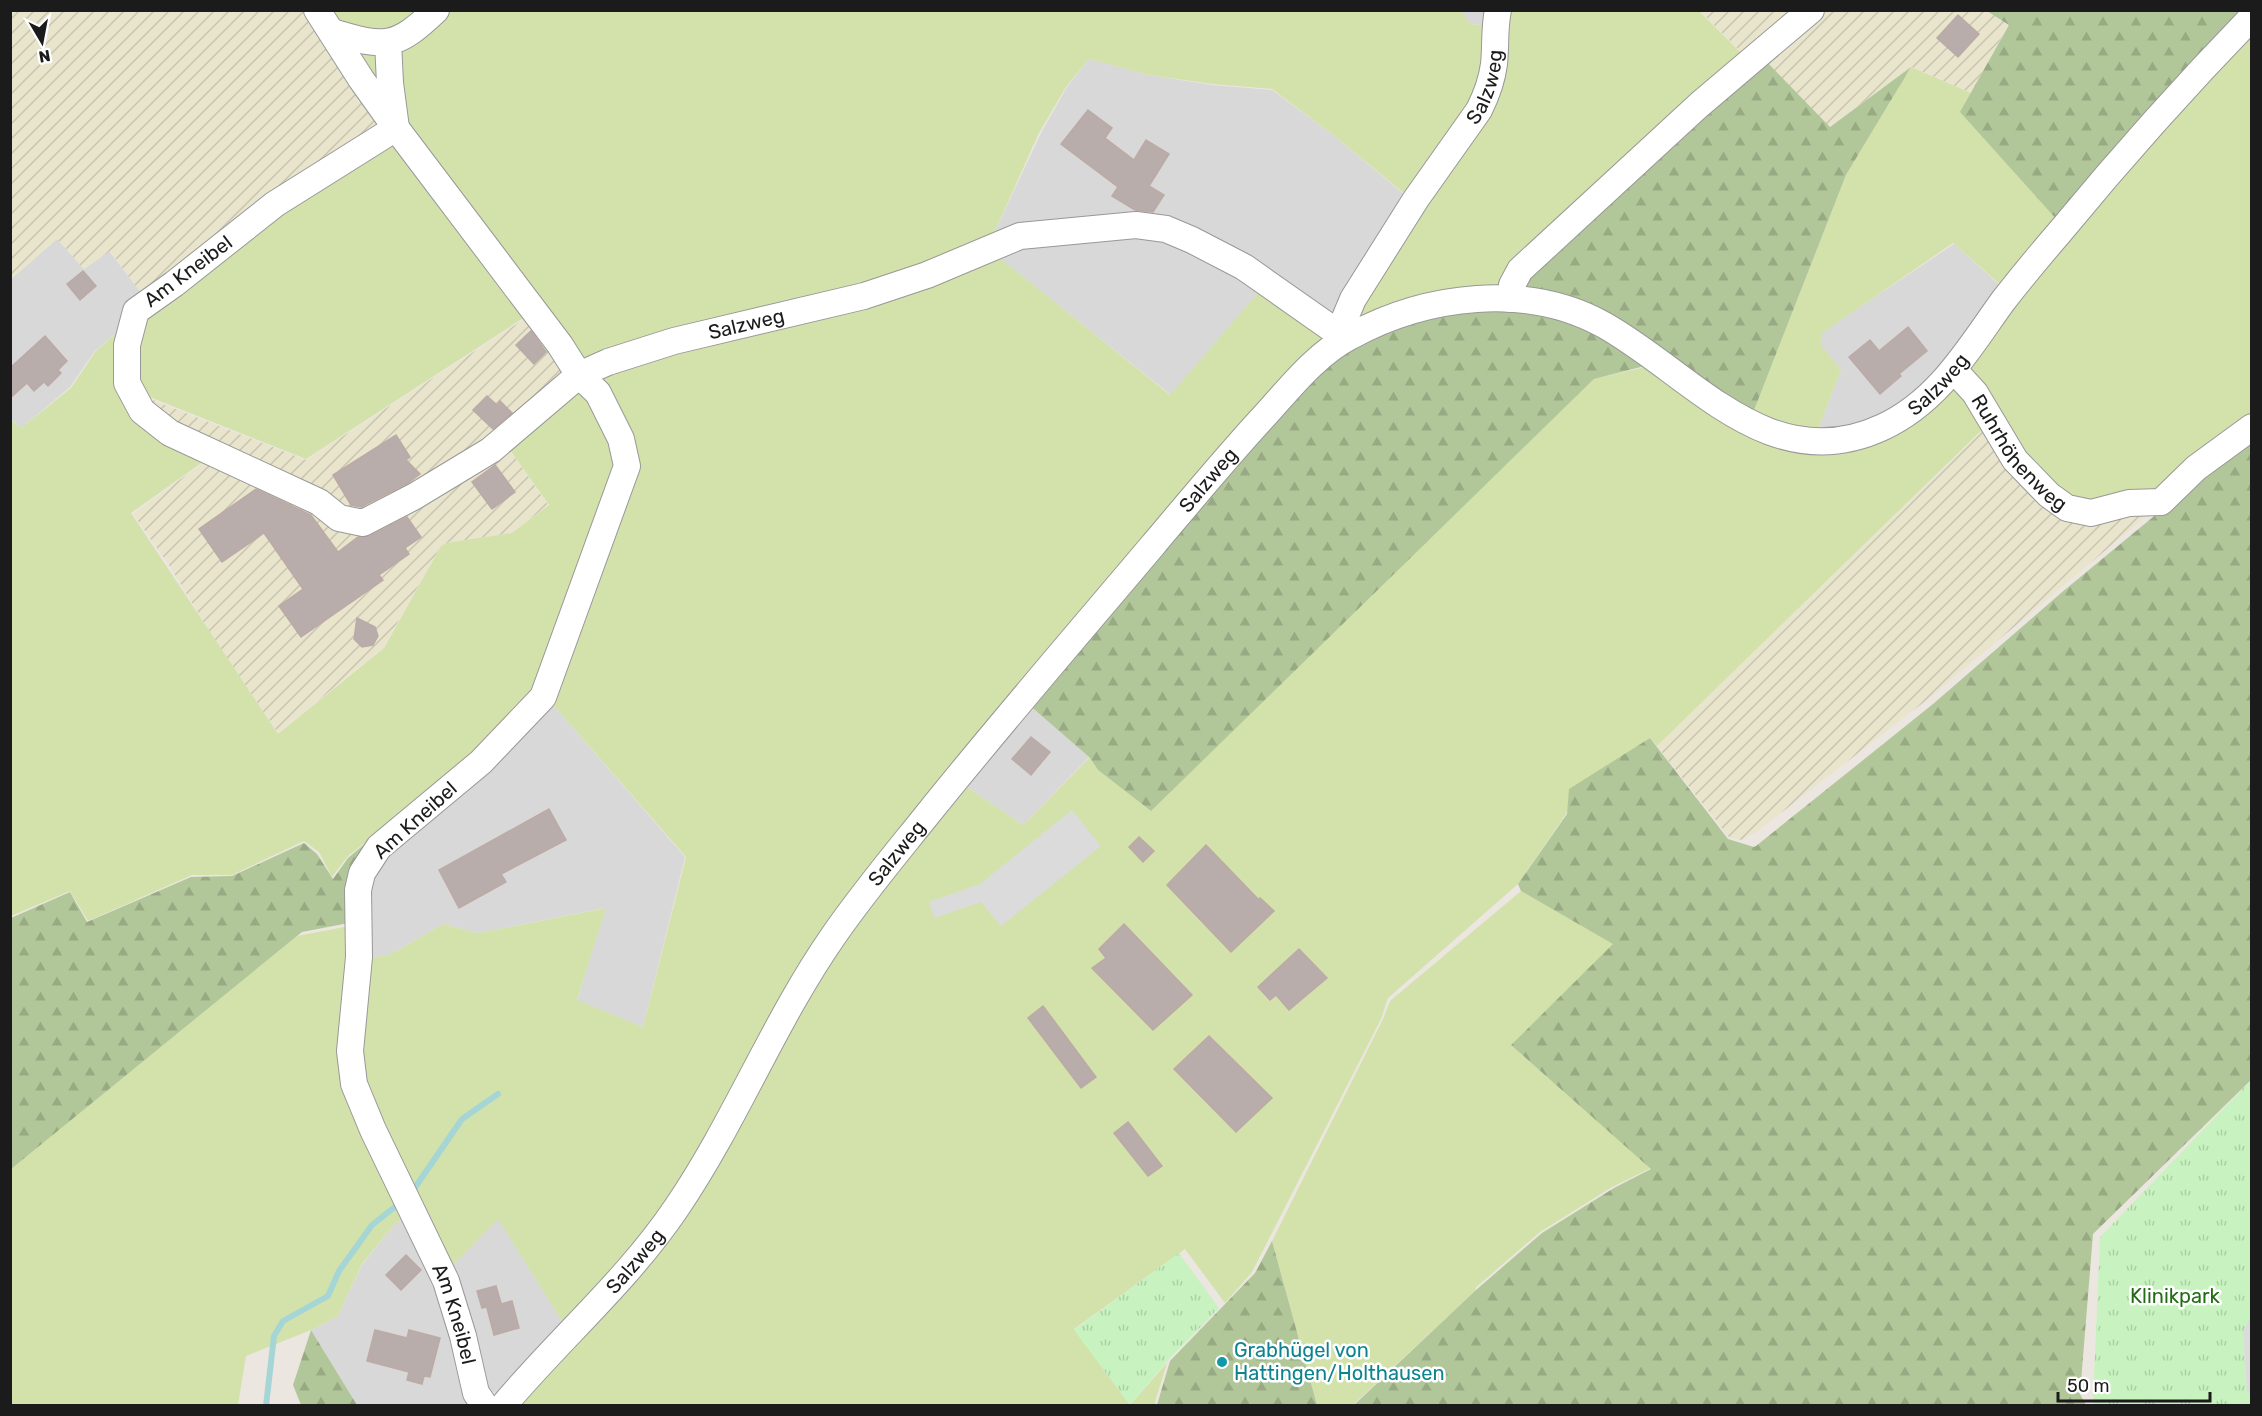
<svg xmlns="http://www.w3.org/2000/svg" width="2262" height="1416" font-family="Rubik,sans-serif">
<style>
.residential{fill:#d9d8d8}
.farmland{fill:url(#farmland-furrows)}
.grass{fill:#d3e2ab}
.forest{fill:url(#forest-firs)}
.park{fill:url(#park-tufts)}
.parking{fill:#dbdbdb}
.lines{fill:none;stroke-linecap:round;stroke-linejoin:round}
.stream{stroke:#a5d6d5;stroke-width:6}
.building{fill:#b8adab;stroke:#bcaaa5;stroke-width:1.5}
.minor-casing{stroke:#989898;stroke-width:28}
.minor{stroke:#fff;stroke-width:26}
.culture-dot{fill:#0f9aa8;stroke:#fff;stroke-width:2}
.labels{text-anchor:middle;stroke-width:5;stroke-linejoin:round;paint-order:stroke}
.street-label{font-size:20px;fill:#1b1b1b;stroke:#fff}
.park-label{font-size:20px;fill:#226d14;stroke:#fff}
.culture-label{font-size:20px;fill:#0d838f;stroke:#fff;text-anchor:start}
</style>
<defs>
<pattern id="farmland-furrows" width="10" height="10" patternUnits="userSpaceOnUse" patternTransform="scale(1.5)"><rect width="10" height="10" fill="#e9e5cd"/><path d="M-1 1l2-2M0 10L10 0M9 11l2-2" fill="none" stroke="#c7c4af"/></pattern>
<pattern id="forest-firs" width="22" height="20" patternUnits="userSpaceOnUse" patternTransform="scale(1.5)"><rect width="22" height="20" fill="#b2c799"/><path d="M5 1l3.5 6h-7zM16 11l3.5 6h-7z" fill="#98aa83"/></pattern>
<pattern id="park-tufts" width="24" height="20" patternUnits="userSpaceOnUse" patternTransform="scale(1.5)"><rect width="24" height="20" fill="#c8f3c0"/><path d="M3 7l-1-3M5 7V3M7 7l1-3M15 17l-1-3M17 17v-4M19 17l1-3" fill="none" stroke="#abd0a4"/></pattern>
</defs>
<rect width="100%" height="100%" fill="#ece6e1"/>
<g class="residential">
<path d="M1461,11H1495L1492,26L1470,24Z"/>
<path d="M1089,59L1149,75L1212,85L1272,90L1332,134L1411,200L1336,325L1269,281L1171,395L994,254V233L1041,133L1067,87Z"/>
<path d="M57,239L84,269L109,251L146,299L126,325L94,352L70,387L21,428L11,419L10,280Z"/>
<path d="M1954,244L2003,288L1948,369L1904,408L1816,435L1841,370L1820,346L1821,333Z"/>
<path d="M1028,704L1089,757L1023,825L961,783Z"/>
<path d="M553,705L685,857L643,1027L577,1001L605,908L478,933L443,924L393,953L363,961L364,876L487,769Z"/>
<path d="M410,1212L481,1405H357L311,1330L338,1316L362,1265L394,1225Z"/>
<path d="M498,1218L565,1326L507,1390L496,1393L486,1389L446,1272Z"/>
</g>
<g class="farmland">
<path d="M1987,10L2009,24L1971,93L1912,67L1829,127L1749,60L1700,11Z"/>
<path d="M11,11H311L391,127L146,300L110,251L84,269L57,239L11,279Z"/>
<path d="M529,316L565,375L508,447L548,505L512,533L446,543L441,546L383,648L278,733L216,642L169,565L133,514L208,459L145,397L306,460Z"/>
<path d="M1988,425L2156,508L1928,699L1755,833L1742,840L1729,837L1657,746Z"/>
</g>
<g class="grass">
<path d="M441,10H1461L1470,24L1492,26L1489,78L1411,199L1332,134L1272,89L1212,84L1149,75L1089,59L1066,87L1039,133L994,233L995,254L1170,395L1263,287L1325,337L1175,503L954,770L666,1207L565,1326L498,1219L446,1272L361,1097L363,961L393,953L443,924L478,933L606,908L577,1000L643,1027L686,857L553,705V691L633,466L411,140L390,51Z"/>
<path d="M319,11H433L414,28L352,35Z"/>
<path d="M1502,11H1699L1749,61L1492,295L1351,325L1481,112Z"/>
<path d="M2251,34V423L2168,493L2091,508L2047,487L1964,368L2061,238Z"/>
<path d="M338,38L384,49L388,101Z"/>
<path d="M1911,67L1971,93L2059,221L2003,287L1953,243L1822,333L1821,345L1841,370L1816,435L1751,418L1846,175Z"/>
<path d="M397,137L528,315L306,459L137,392L133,328L278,207Z"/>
<path d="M126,325L122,390L207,459L131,513L278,734L384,648L441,546L446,543L512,533L549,505L508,447L574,393L580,392L598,409L619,469L534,697L478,755L348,856L332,877L319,852L304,841L232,875H192L88,921L70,891L11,916L10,419L21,428L71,388L95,352Z"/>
<path d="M1645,367L1721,422L1768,441L1810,449L1958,381L1987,425L1657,746L1650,738L1575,792L1566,814L1518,884L1388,998L1381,1019L1252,1272L1225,1303L1185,1249L1074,1329L1130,1405L1167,1363L1155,1402L1156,1405L517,1406L640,1266L837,940L961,783L1023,825L1089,758L1098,770L1150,810L1594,379Z"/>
<path d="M1521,891L1614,944L1511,1045L1651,1168L1612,1187L1540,1232L1475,1288L1476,1290L1353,1405H1317L1272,1241L1383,1019L1390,1001Z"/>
<path d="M355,925L347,1031L410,1212L394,1225L362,1264L338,1316L311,1330L246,1356L238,1405H11L10,1169L297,936Z"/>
</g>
<g class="forest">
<path d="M1987,11H2251L2058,221L1960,112L2009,25Z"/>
<path d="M1761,56L1830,127L1911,67L1846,175L1751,418L1664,361L1594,379L1151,811L1098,770L1089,757L1028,704L1346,337L1465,308L1521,273Z"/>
<path d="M2251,436V1080L2093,1234L2080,1394L2086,1405L1353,1406L1476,1290L1542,1233L1614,1188L1651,1169L1511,1045L1613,944L1521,891L1518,884L1567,814L1569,789L1650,738L1728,839L1754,847L1756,846L1933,704L2061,593Z"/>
<path d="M397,817L354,922L302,932L297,936L11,1169V918L70,892L87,922L191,877L232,876L304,843L317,854L333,879L348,858Z"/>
<path d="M1272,1241L1317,1405H1157L1170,1361L1255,1273Z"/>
<path d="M311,1330L357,1405H301L293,1385Z"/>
</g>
<g class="park">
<path d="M2251,1080L2252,1316L2243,1332L2247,1393H2251V1405L2095,1406L2093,1401L2100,1237Z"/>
<path d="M1179,1253L1219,1308L1169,1359L1130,1405L1074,1330Z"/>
</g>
<g class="parking">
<path d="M1072,810L1101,846L1001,926L981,902L934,918L929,902L980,884Z"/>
<path d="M2251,1316V1393H2247L2243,1332Z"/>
</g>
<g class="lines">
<g class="stream">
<path d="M414,1189L462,1119L498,1094"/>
<path d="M266,1406L274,1336L283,1321L328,1296L339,1271L372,1225L396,1206"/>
</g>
</g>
<g class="building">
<path d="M1958,15L1979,34L1958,57L1937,38Z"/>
<path d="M1088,110L1112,128L1105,138L1134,160L1146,140L1169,154L1149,186L1164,195L1153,212L1135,210L1112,196L1118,187L1061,144Z"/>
<path d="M83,271L96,286L80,300L67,284Z"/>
<path d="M1908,327L1927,351L1899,374L1901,376L1880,394L1849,357L1870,340L1879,351Z"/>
<path d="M531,331L546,352L534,364L516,345Z"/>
<path d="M45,336L67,361L58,370L61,373L48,386L44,382L34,391L27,383L10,398V368Z"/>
<path d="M487,396L497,405L500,401L512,413L493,429L473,410Z"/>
<path d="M396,435L410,457L406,460L420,474L408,483L361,507L351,505L333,475Z"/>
<path d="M495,465L515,492L492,509L472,482Z"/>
<path d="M256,489L311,515L338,552L358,537L370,536L407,517L421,537L405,548L409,554L379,575L383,580L301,637L279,606L303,589L264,533L222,562L199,529Z"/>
<path d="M357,618L375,627L378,636L373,645L362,647L354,639Z"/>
<path d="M1031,737L1050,752L1031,775L1012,759Z"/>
<path d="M549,809L566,840L501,874L506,882L459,908L439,870Z"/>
<path d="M1139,837L1154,851L1143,862L1129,847Z"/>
<path d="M1206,845L1259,900L1260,898L1274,911L1231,952L1167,885Z"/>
<path d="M1124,924L1192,995L1153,1030L1092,968L1106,958L1099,949Z"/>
<path d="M1299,949L1327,978L1289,1010L1276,995L1270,1000L1258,987Z"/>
<path d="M1043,1006L1096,1077L1081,1088L1028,1018Z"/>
<path d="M1209,1036L1272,1098L1236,1132L1174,1069Z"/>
<path d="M1128,1122L1162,1166L1148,1176L1114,1133Z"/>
<path d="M406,1255L421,1270L401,1290L386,1275Z"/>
<path d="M496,1286L501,1303L482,1308L477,1291Z"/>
<path d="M512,1301L519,1328L494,1335L487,1308Z"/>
<path d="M375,1330L407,1338L409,1330L440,1338L430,1377L424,1376L422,1384L407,1380L409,1372L367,1361Z"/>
</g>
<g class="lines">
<defs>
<g id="minor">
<path id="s1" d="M317,10L361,79L396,128L560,345L579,375L598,393L621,439L627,466L543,697L481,762L379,847L362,873L358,890L359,957L350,1051L354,1084L373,1130L446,1281L463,1336L476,1393L485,1406"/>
<path d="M332,32C385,48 395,49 436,10"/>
<path id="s2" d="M388,42L390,83L396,128L275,204L174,284L136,311L127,345V383L142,411L170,433L319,502L339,518L363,523L415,496L491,450L579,375L608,362L674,341L864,296L927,275L1020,236L1136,225L1166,229L1192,240L1244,267L1345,338"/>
<path d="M1510,299L1512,285L1520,270L1699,105L1811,10"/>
<path id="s3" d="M1345,338V318L1353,299L1416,199L1479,110C1486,96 1492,80 1494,64C1496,46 1494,29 1498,10"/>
<path id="s4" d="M1954,370L1975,393L2015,460L2049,495L2067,508L2091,513L2129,503L2161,502L2196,468L2252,427"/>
<path id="s5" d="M503,1406C560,1338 628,1280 677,1207C736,1120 774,1021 834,935C863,893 895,855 927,815C1000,724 1077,635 1153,545C1191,500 1228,455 1268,412C1293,384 1318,353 1351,336C1426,295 1527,282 1604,325C1693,375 1770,480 1883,427C1939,401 1969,348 2003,301C2021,278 2040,255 2059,233C2120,159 2185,86 2252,17"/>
</g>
</defs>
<use href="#minor" class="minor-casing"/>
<use href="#minor" class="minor"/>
</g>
<circle class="culture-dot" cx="1222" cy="1362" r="6"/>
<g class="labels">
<g class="street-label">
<text dy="7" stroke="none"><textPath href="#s3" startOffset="292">Salzweg</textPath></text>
<text transform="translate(188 271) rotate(-37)" y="7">Am Kneibel</text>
<text dy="7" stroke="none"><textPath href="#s2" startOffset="1198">Salzweg</textPath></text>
<text dy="7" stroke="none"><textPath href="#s5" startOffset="2020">Salzweg</textPath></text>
<text dy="7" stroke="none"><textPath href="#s4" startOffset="106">Ruhrhöhenweg</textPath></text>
<text dy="7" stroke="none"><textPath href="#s5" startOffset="1168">Salzweg</textPath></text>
<text transform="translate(415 820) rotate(-42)" y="7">Am Kneibel</text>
<text dy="7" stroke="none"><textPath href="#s5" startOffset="682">Salzweg</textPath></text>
<text dy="7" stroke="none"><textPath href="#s5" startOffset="196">Salzweg</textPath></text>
<text dy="7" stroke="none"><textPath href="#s1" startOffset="1518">Am Kneibel</textPath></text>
</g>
<g class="park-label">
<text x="2175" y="1303">Klinikpark</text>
</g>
<g class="culture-label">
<text x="1234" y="1357">Grabhügel von<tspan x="1234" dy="23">Hattingen/Holthausen</tspan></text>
</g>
</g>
<rect width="2262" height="1416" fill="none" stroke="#1b1b1b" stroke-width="24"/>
<g transform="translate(42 42) rotate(170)" stroke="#ffffff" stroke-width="4.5" paint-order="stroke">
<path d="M0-4.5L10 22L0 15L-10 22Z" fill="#1b1b1b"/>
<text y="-9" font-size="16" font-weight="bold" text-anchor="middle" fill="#1b1b1b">N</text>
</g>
<path d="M2058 1392v9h152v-9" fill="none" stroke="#1b1b1b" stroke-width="3"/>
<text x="2067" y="1392" font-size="18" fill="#1b1b1b" stroke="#ffffff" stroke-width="4.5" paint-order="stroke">50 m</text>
</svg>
